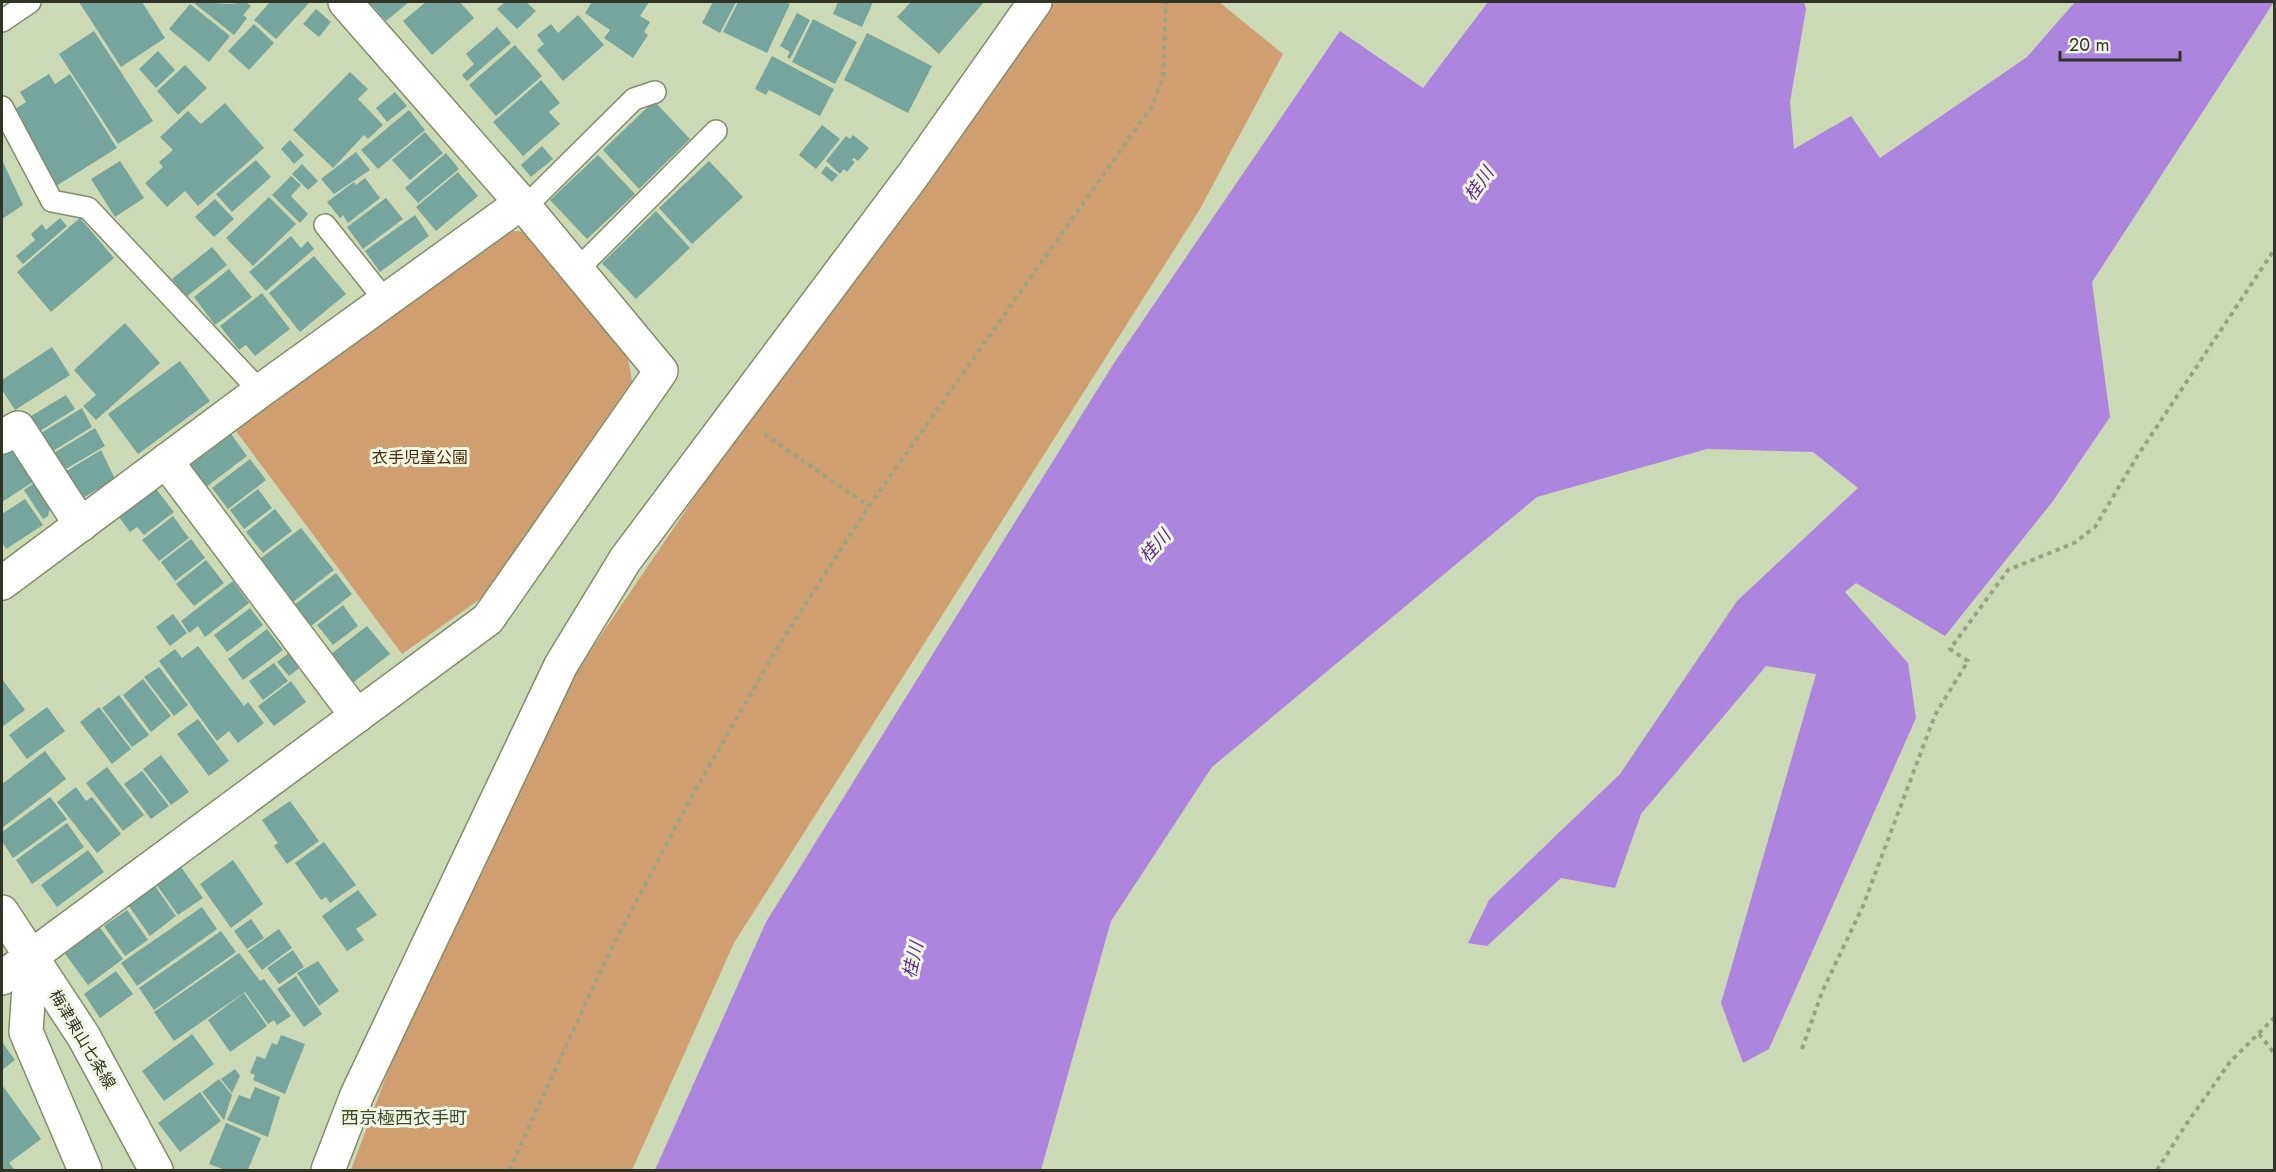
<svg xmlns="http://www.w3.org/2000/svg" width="2276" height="1172" font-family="Jost,'Noto Sans JP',sans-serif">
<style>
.green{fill:#cf9e71}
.water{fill:#ac85df}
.building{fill:#76a59d}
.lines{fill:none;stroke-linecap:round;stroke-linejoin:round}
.lane-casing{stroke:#828e6b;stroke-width:24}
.street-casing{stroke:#828e6b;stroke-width:36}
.secondary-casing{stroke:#828e6b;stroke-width:36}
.path{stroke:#99a386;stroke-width:4;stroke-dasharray:4.5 4.5;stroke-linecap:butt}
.lane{stroke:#fff;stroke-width:21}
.street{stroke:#fff;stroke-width:33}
.secondary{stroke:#fff;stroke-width:33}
.labels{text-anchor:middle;stroke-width:6;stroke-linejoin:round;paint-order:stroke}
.park-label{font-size:16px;fill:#4b2b08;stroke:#f0f7e5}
.street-label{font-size:16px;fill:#2f3426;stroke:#f0f7e5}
.water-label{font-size:18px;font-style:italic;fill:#5e2891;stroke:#f0f7e5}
.neighbourhood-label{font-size:18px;fill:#444e2e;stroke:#f0f7e5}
</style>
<rect width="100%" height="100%" fill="#ccd9b5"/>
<g class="green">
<path d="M1049,2H1219L1283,54L1200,209L734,943L632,1170H351L411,1010L574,675L726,451Z"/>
<path d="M501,230L527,232L625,343L632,381L483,597L402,654L236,431Z"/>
</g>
<path class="water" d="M1488,2H1804L1806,9L1790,102L1794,149L1851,116L1880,158L2027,57L2075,2H2274L2092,282L2110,417L2053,501L1945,636L1856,583L1845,592L1908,663L1916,718L1769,1049L1743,1063L1721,1003L1816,674L1766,666L1641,814L1615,888L1561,878L1487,946L1468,943L1489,900L1620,774L1737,601L1858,488L1813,452L1707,449L1537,497L1212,767L1111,921L1041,1170H655L766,922L1114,363L1340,31L1423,88Z"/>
<g class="building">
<path d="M79,2H142L165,38L121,67Z"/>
<path d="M195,2L230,4L246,2L251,6L243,15L247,18L234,35L194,3Z"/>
<path d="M270,2H310L276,39L254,20Z"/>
<path d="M369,2H409L386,21Z"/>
<path d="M426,2H460L474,18L432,55L403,21Z"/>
<path d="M505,2H526L536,11L517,29L497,9Z"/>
<path d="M592,2H649L640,16L650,22L644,32L648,35L633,58L604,38L610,30L585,13Z"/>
<path d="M713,2H736L720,33L702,23Z"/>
<path d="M738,2H785L790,4L767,53L723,32Z"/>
<path d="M838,2H873L862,27L833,14Z"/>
<path d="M911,2H984L939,54L897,17Z"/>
<path d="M190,4L230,36L209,62L169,29Z"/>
<path d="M316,9L331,22L319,37L303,24Z"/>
<path d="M797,13L810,20L790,59L787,57L790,52L780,46Z"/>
<path d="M578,15L604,45L563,81L537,50L544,44L537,35L551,24L558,33Z"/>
<path d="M813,19L857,42L835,84L792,62Z"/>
<path d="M254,24L274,43L249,70L228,51Z"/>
<path d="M497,27L511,43L467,81L462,75L474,64L466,54Z"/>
<path d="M94,31L153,121L118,144L59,54Z"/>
<path d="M867,33L932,66L908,113L844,80Z"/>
<path d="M515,45L542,76L496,116L469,85Z"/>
<path d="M158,51L175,70L156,88L139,69Z"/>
<path d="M772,56L834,89L820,116L769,90L766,95L755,89Z"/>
<path d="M185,65L207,88L178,115L157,91Z"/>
<path d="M350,72L368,89L358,99L383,125L368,139L364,135L333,168L293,130Z"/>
<path d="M49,74L55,84L70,74L117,148L56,186L9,113L26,102L20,92Z"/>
<path d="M541,80L560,103L549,112L560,124L523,156L493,122Z"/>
<path d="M395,92L407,106L387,122L376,108Z"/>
<path d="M654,101L690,139L639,189L603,150Z"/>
<path d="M225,103L264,148L198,206L185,191L167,207L145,183L163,167L159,162L173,150L160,137L188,111L201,124Z"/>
<path d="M409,110L425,130L378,169L361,150Z"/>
<path d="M822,125L840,139L816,169L799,155Z"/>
<path d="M425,132L443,153L410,180L392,160Z"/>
<path d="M853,135L869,148L858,161L854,158L852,160L855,162L847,172L844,169L840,174L826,161L846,136L850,139Z"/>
<path d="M290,140L304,155L294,164L281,149Z"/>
<path d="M542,146L553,159L531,177L521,165Z"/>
<path d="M356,152L370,170L334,194L321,179Z"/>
<path d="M446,153L459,169L418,203L405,188Z"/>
<path d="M598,155L635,194L587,239L550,200Z"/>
<path d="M2,160L23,205L2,219Z"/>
<path d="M256,160L271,177L232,212L216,194Z"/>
<path d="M120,161L144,198L115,217L91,179Z"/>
<path d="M709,161L743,197L692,244L659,208Z"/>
<path d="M302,164L318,181L308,190L292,174Z"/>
<path d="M826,166L838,175L832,182L821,173Z"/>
<path d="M458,172L478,196L436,231L416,207Z"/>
<path d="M291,176L301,185L291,196L308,214L300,223L272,195Z"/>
<path d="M365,178L380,198L348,223L343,215L340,218L327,202L354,182L356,185Z"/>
<path d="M269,197L296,224L253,266L226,238Z"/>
<path d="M386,198L403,219L363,249L347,227Z"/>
<path d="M215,199L234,219L214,237L195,217Z"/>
<path d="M656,211L690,248L636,299L602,263Z"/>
<path d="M415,215L429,236L380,272L365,251Z"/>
<path d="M60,218L67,226L23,264L16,256L35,240L31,234L42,224L46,230Z"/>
<path d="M80,218L114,258L51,312L17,272Z"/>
<path d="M291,236L301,248L308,241L314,249L266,291L249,272Z"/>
<path d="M212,247L227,265L186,297L172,279Z"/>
<path d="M314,256L346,294L300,332L269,293Z"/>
<path d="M229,269L252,297L215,325L194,297Z"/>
<path d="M262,293L290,329L255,356L246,345L239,350L220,326Z"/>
<path d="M125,323L160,363L96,420L83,406L96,395L74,370Z"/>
<path d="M52,347L70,375L15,410L2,390V380Z"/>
<path d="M180,361L210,401L138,454L108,414Z"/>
<path d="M66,395L75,409L40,431L31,416Z"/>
<path d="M82,408L92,427L53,451L41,433Z"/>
<path d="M95,428L105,446L59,473L49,456Z"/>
<path d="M231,434L247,456L206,487L189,466Z"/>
<path d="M10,446L33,482L2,502V452Z"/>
<path d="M101,450L115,479L78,501L60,475Z"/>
<path d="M250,459L266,480L228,509L212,488Z"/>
<path d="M37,481L51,503L48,516L43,519L24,490Z"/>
<path d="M156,489L174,512L144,535L137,527L130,532L119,517Z"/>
<path d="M258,489L272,508L244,529L230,510Z"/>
<path d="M25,499L43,525L6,549L2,542V514Z"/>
<path d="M275,509L292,531L263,553L246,532Z"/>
<path d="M173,516L189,538L159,561L142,540Z"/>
<path d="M301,528L334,570L293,602L260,559Z"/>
<path d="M191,539L205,558L175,581L161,562Z"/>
<path d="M206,560L224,583L194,606L176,584Z"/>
<path d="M336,573L352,594L306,630L289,609Z"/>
<path d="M233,581L249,603L205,637L198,626L189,633L181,621Z"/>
<path d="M343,605L358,626L333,645L317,625Z"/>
<path d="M250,608L263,625L227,652L214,635Z"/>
<path d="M173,614L187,633L170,646L156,627Z"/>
<path d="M367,626L390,654L350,685L327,657Z"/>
<path d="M267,629L283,650L243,680L228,659Z"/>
<path d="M198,646L244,706L248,702L264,723L238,743L229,731L217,741L159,661L175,649L182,658Z"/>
<path d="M290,652L302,666L289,676L277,662Z"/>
<path d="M274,663L288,681L263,700L249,681Z"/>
<path d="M159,667L188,705L174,716L144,677Z"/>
<path d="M2,679L25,710L2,727Z"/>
<path d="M143,679L171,716L151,732L123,695Z"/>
<path d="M291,681L306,702L274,726L258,706Z"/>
<path d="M119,695L149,735L132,747L102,708Z"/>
<path d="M47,707L65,731L27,759L9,735Z"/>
<path d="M99,707L131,749L112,764L80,722Z"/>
<path d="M198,719L229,761L209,776L177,734Z"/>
<path d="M45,751L66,779L2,828V784Z"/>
<path d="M161,755L189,792L171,805L143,769Z"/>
<path d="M107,767L144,815L123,831L86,783Z"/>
<path d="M142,771L169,806L151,819L124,784Z"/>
<path d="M76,787L86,801L92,797L121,834L97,853L57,802Z"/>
<path d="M50,797L67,819L13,858L2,841V832Z"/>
<path d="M290,801L319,841L287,864L274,846L278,843L262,820Z"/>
<path d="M67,823L84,847L32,884L16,860Z"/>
<path d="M324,842L356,885L330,903L326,897L321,900L295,863Z"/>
<path d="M88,850L104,872L57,907L41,885Z"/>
<path d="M233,860L263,904L231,928L200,884Z"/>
<path d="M181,867L203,898L178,915L156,884Z"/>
<path d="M155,886L176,916L150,936L128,905Z"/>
<path d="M358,890L377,915L356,929L364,940L347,951L322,916Z"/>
<path d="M202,907L217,929L137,986L121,963Z"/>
<path d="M127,910L148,940L125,956L104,926Z"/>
<path d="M251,919L264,938L247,949L234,931Z"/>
<path d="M98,925L123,959L88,985L63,951Z"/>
<path d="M279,929L292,948L262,970L248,951Z"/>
<path d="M221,931L236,952L154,1010L139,988Z"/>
<path d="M293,950L304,967L279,984L267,968Z"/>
<path d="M239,953L260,981L264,979L291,1016L277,1025L274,1020L268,1024L245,992L174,1041L154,1012Z"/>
<path d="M318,961L339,991L319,1006L297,973Z"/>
<path d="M116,971L133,994L100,1018L84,994Z"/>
<path d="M296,976L322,1014L304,1027L277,989Z"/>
<path d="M244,993L267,1026L230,1052L208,1020Z"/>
<path d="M192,1034L214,1064L164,1101L142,1071Z"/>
<path d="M281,1035L305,1044L285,1094L253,1080L255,1075L250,1073L257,1056L265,1059L272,1043L277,1045Z"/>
<path d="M2,1042L15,1060L2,1070Z"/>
<path d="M235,1069L240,1076L232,1093L221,1079Z"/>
<path d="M219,1079L232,1095L224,1120L202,1092Z"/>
<path d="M2,1085L41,1139L9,1163L15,1170H2Z"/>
<path d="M255,1087L280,1097L268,1137L227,1120L239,1095L250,1099Z"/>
<path d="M200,1092L221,1121L180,1152L158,1123Z"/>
<path d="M226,1123L261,1138L248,1170H225L209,1164Z"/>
</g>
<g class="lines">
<defs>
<g id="lane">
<path d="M2,21L30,2"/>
<path d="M2,107L52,201L88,208L260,391"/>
<path d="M525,207L634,99L655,92"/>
<path d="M325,225L385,300"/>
<path d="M577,270L716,131"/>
</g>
<g id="street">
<path d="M2,437L18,428L81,525"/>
<path d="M166,461L357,716"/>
<path d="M2,583L260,391L521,203"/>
<path d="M31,956L26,1032L85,1170"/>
<path d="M2,978L488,619L661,371L525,207L345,2"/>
</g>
<g id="secondary">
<path d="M2,912L84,1037L156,1170"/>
<path d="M328,1170L357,1095L561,665L625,560L913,175L1035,2"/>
</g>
</defs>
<use href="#lane" class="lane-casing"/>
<use href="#street" class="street-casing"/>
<use href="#secondary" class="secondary-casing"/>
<g class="path">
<path d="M764,434L869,506"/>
<path d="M2259,1034L2274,1053"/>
<path d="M1802,1049L1822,992L1863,906L1935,715L1968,661L1950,649L2008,570L2074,543L2095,527L2138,455L2274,250"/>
<path d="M509,1170L609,953L692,796L779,645L869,506L1152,106L1163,77L1166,2"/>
<path d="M2157,1170L2185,1126L2230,1062L2274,1018"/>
</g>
<use href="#lane" class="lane"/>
<use href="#street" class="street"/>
<use href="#secondary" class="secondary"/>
</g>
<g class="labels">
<g class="park-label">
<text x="420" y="463">衣手児童公園</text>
</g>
<g class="street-label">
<text transform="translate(83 1039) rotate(59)" y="6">梅津東山七条線</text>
</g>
<g class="water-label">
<text transform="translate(1479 184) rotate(-55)" y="6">桂川</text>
<text transform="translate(1155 546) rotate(-48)" y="6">桂川</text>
<text transform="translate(913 960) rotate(-77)" y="6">桂川</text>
</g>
<g class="neighbourhood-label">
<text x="404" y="1124">西京極西衣手町</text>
</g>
</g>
<rect width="2276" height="1172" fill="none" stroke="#2f3426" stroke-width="6"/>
<path d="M2060 51v9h120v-9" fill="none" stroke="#2f3426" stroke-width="3"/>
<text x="2069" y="51" font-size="18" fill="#2f3426" stroke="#f0f7e5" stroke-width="4.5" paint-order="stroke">20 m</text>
</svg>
